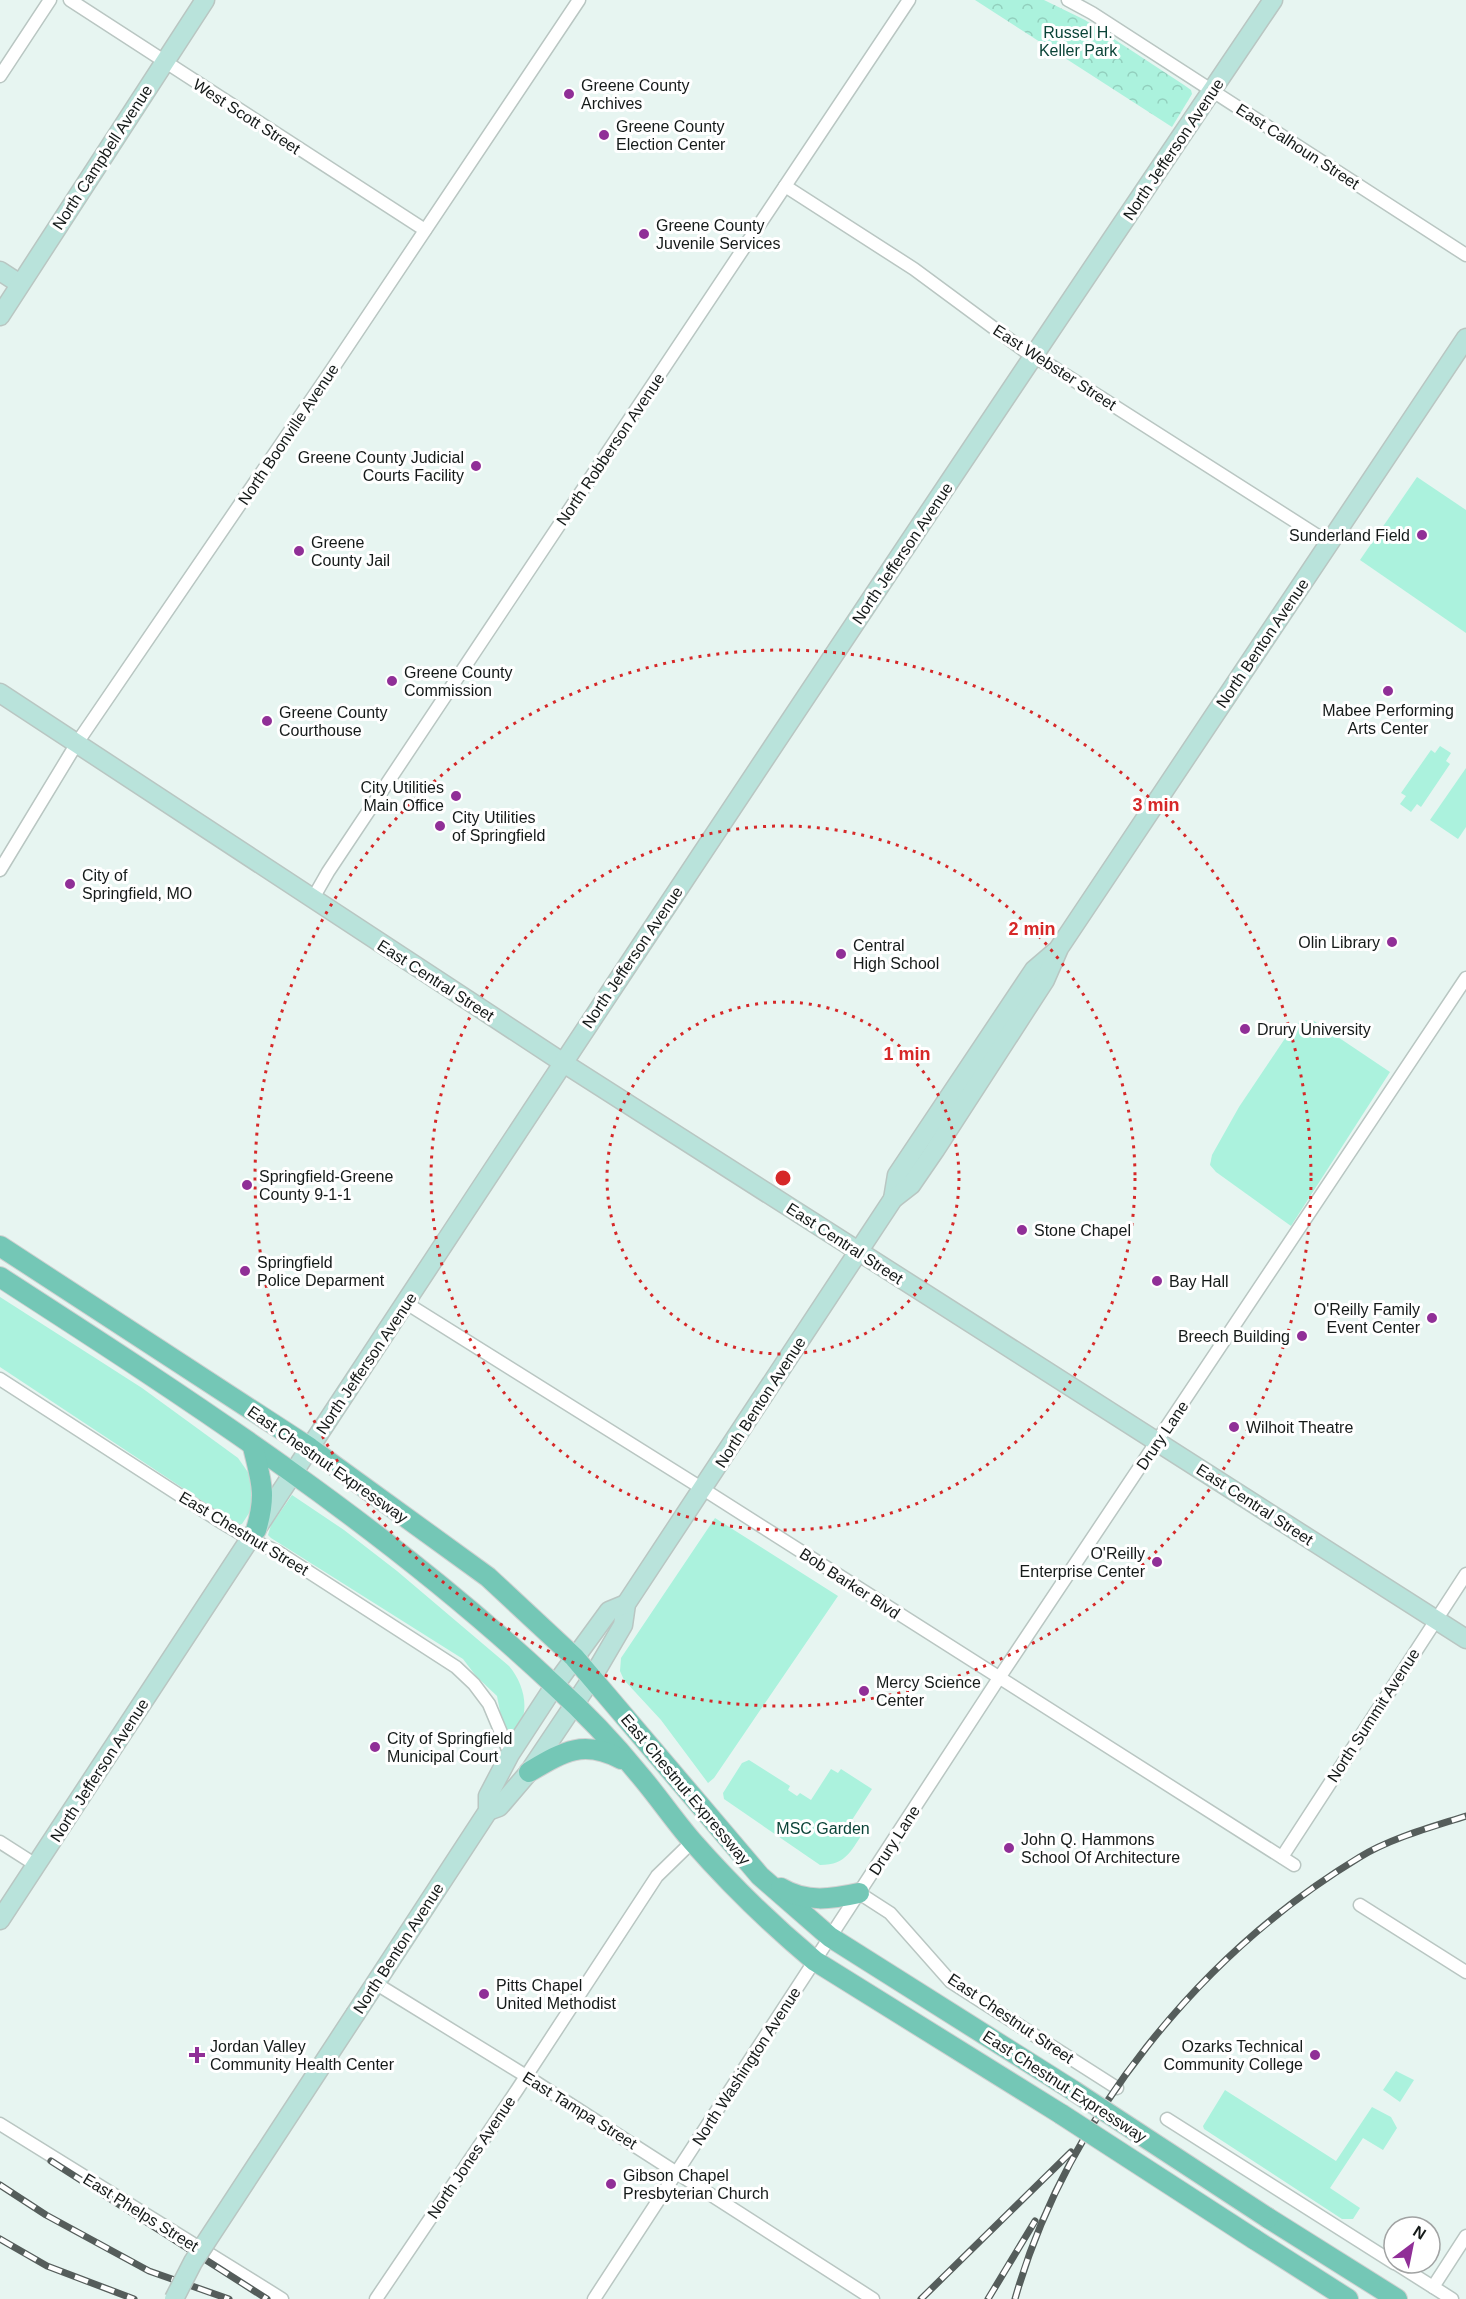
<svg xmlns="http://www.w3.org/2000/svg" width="1466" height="2299" font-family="Arial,sans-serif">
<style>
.green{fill:#abf2dd}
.park{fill:url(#park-crowns)}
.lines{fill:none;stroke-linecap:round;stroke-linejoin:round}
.street-casing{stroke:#b9c6c2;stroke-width:15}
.secondary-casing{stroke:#b9c6c2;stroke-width:21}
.primary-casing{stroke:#d0d1d1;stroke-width:22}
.street{stroke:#fff;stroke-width:12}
.secondary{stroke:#b9e3db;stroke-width:18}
.primary{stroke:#74c7b6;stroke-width:20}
.rail-casing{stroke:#555d5b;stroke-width:7}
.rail{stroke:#fff;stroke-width:4.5;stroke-dasharray:14;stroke-linecap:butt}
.secondary-bridge-casing{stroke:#b9c6c2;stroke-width:21;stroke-linecap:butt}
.primary-bridge-casing{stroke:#d0d1d1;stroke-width:22;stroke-linecap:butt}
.secondary-bridge{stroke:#b9e3db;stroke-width:18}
.primary-bridge{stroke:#74c7b6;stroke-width:20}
.ring{fill:none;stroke:#d62828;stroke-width:3;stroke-dasharray:3 6}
.poi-dot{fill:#902f97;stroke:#fff;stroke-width:2}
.labels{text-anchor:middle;stroke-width:6;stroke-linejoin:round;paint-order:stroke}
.park-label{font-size:16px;fill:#0b4438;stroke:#fff}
.poi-label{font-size:16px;fill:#151a19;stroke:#fff;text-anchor:start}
.street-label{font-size:16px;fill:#151a19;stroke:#fff}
.centre{fill:#d62828;stroke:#fff;stroke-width:3}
.ring-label{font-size:18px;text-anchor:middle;font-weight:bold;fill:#d62828;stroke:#fff;stroke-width:6;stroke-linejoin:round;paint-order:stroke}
</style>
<defs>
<pattern id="park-crowns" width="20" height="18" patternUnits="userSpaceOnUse" patternTransform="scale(1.5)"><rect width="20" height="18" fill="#abf2dd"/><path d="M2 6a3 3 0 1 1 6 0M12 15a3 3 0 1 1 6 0" fill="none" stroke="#92cfbd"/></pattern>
</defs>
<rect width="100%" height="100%" fill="#e7f5f1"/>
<g class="green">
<path d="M1417,477L1466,510V633L1360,560Z"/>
<path d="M1440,746L1451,753L1446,761L1450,764L1421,807L1417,804L1411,812L1400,804L1406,796L1401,793L1431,750L1435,753Z"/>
<path d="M1466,768V827L1458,839L1430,820Z"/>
<path d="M1304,1020L1314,1021L1390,1072L1291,1226L1216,1172L1210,1165L1212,1155L1239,1107L1294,1025Z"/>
<path d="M0,1297L142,1388L238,1458L252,1478L253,1490L251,1510L242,1524H237L0,1367Z"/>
<path d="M292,1495L344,1530L397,1571L509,1666C527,1687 532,1720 509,1739L504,1732L497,1696L476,1676L463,1659L271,1538L268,1535L271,1525Z"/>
<path d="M715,1518L838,1596L714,1778L708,1783L661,1720L624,1680L620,1671L621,1658Z"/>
<path d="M749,1760L790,1786L788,1790L797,1796L800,1793L811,1800L831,1769L838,1773L841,1769L872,1789L852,1820L866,1829C851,1849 848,1865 820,1865L724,1799L723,1793L742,1763Z"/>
<path d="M1396,2071L1414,2080L1400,2102L1383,2090Z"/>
<path d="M1225,2090L1336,2161L1372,2107L1391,2117L1397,2128L1383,2150L1363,2138L1330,2188L1360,2208L1353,2219H1342L1204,2129L1203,2126Z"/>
</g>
<path class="park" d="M975,0H1044L1085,20L1184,85L1191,90L1192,94L1172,127Z"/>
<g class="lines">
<defs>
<g id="street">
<path d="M70,0L425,230"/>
<path d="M1068,0L1092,13L1466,255"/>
<path d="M0,76L50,0"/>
<path d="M785,186L914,269L1033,357L1053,367L1329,543"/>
<path d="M0,870L77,743L333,368L579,0"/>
<path d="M312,900L328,872L909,0"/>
<path d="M406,1303L703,1489L1294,1865"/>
<path d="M0,1379L221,1522L250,1539L278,1552L456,1667L474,1684L489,1704L510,1754"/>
<path d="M0,1842L36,1865"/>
<path d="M1282,1857L1466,1574"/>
<path d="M859,1893L890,1913L951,1982L1117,2088"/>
<path d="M1360,1905L1466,1972"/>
<path d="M375,1983L526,2076L873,2299"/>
<path d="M1167,2119L1394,2263"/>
<path d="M0,2124L282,2299"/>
<path d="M1395,2263L1452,2299"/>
<path d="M1433,2287L1466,2236"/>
<path d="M376,2299L517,2090L657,1876L693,1841"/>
<path d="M594,2299L999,1678L1466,978"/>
</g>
<g id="secondary">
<path d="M0,271L20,284"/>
<path d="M0,316L205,0"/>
<path d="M0,693L562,1062L1466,1639"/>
<path d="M893,1199L897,1175L1034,970L1055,952"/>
<path d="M488,1811L499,1807L529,1772L592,1678L623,1625L626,1604L893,1199L911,1185L935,1150L1045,980L1059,948L1466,338"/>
<path d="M0,1920C421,1277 843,636 1273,0"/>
<path d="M356,2013L488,1811V1796L510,1754L555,1685L609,1611L626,1604"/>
</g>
<g id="primary">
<path d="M0,1246L310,1448L488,1577L574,1657L760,1876L830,1937L1074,2091"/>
<path d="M0,1277C192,1401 386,1527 553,1684C583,1711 613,1742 638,1773C657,1795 673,1819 692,1841C728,1882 773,1926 815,1961L1061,2114"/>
<path d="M253,1447C261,1481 267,1494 256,1530"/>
<path d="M529,1772C563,1752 583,1739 621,1759"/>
<path d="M781,1888C806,1903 832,1899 859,1893"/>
<path d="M1268,2218L1397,2299"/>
<path d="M1254,2239L1348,2299"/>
</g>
</defs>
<use href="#street" class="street-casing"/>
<use href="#secondary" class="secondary-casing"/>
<use href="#primary" class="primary-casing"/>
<use href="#street" class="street"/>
<use href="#secondary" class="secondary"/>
<use href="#primary" class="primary"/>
<defs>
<g id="rail">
<path d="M51,2161L267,2299"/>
<path d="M0,2185L46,2215L149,2271L229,2299"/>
<path d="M0,2239L47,2266L134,2299"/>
<path d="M921,2299L1071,2152"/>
<path d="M988,2299L1035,2221"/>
<path d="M1015,2299C1066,2119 1201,1953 1360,1857C1391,1838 1432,1827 1466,1816"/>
</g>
</defs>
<use href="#rail" class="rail-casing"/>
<use href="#rail" class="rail"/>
<defs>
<path id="secondary-bridge" d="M174,2299L193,2262L356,2013"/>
<g id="primary-bridge">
<path d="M1074,2091L1268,2218"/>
<path d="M1061,2114L1254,2239"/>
</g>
</defs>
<use href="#secondary-bridge" class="secondary-bridge-casing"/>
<use href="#primary-bridge" class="primary-bridge-casing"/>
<use href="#secondary-bridge" class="secondary-bridge"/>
<use href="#primary-bridge" class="primary-bridge"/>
</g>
<g class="ring">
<circle cx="783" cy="1178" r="176"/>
<circle cx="783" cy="1178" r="352"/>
<circle cx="783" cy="1178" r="528"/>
</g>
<g class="poi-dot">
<circle cx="569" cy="94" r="6"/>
<circle cx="604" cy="135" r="6"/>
<circle cx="644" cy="234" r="6"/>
<circle cx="476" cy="466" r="6"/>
<circle cx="1422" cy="535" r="6"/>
<circle cx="299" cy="551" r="6"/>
<circle cx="392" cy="681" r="6"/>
<circle cx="1388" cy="691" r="6"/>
<circle cx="267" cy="721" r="6"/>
<circle cx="456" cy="796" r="6"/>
<circle cx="440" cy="826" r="6"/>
<circle cx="70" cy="884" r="6"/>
<circle cx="1392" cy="942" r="6"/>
<circle cx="841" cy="954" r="6"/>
<circle cx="1245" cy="1029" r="6"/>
<circle cx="247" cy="1185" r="6"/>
<circle cx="1022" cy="1230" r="6"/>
<circle cx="245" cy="1271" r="6"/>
<circle cx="1157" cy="1281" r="6"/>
<circle cx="1432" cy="1318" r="6"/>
<circle cx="1302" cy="1336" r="6"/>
<circle cx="1234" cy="1427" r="6"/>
<circle cx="1157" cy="1562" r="6"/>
<circle cx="864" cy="1691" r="6"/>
<circle cx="375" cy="1747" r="6"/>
<circle cx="1009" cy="1848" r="6"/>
<circle cx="484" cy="1994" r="6"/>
<path d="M194 2046h6v6h6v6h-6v6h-6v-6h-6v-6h6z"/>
<circle cx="1315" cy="2055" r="6"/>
<circle cx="611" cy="2184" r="6"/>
</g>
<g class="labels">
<g class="park-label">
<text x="1078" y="38">Russel H.<tspan x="1078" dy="18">Keller Park</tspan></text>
<text x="823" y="1834">MSC Garden</text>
</g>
<g class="poi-label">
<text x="581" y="91">Greene County<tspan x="581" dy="18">Archives</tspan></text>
<text x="616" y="132">Greene County<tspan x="616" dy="18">Election Center</tspan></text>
<text x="656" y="231">Greene County<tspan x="656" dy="18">Juvenile Services</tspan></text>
<text x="464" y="463" text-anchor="end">Greene County Judicial<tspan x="464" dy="18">Courts Facility</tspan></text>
<text x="1410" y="541" text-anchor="end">Sunderland Field</text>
<text x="311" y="548">Greene<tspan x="311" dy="18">County Jail</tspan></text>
<text x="404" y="678">Greene County<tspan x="404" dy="18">Commission</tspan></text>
<text x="1388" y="716" text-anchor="middle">Mabee Performing<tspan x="1388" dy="18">Arts Center</tspan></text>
<text x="279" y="718">Greene County<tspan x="279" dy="18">Courthouse</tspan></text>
<text x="444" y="793" text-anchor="end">City Utilities<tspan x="444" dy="18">Main Office</tspan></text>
<text x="452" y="823">City Utilities<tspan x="452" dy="18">of Springfield</tspan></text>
<text x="82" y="881">City of<tspan x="82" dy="18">Springfield, MO</tspan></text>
<text x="1380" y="948" text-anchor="end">Olin Library</text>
<text x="853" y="951">Central<tspan x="853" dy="18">High School</tspan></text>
<text x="1257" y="1035">Drury University</text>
<text x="259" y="1182">Springfield-Greene<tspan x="259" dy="18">County 9-1-1</tspan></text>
<text x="1034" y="1236">Stone Chapel</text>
<text x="257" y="1268">Springfield<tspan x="257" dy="18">Police Deparment</tspan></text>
<text x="1169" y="1287">Bay Hall</text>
<text x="1420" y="1315" text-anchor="end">O'Reilly Family<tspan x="1420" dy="18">Event Center</tspan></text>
<text x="1290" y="1342" text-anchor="end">Breech Building</text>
<text x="1246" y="1433">Wilhoit Theatre</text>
<text x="1145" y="1559" text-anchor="end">O'Reilly<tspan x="1145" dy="18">Enterprise Center</tspan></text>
<text x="876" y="1688">Mercy Science<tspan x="876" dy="18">Center</tspan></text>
<text x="387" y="1744">City of Springfield<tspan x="387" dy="18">Municipal Court</tspan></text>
<text x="1021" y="1845">John Q. Hammons<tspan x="1021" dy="18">School Of Architecture</tspan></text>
<text x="496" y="1991">Pitts Chapel<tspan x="496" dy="18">United Methodist</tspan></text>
<text x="210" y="2052">Jordan Valley<tspan x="210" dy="18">Community Health Center</tspan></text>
<text x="1303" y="2052" text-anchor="end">Ozarks Technical<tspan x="1303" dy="18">Community College</tspan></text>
<text x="623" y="2181">Gibson Chapel<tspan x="623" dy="18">Presbyterian Church</tspan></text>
</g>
<g class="street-label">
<text transform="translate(247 116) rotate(33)" y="6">West Scott Street</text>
<text transform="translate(1298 146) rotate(33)" y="6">East Calhoun Street</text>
<text transform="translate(1173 149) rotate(-56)" y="6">North Jefferson Avenue</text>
<text transform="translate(102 157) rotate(-57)" y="6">North Campbell Avenue</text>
<text transform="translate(1055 367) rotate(33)" y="6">East Webster Street</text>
<text transform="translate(288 434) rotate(-56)" y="6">North Boonville Avenue</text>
<text transform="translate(610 449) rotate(-56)" y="6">North Robberson Avenue</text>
<text transform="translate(902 553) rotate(-56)" y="6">North Jefferson Avenue</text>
<text transform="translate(1262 643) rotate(-56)" y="6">North Benton Avenue</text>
<text transform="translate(632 957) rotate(-56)" y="6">North Jefferson Avenue</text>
<text transform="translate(436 980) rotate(33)" y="6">East Central Street</text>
<text transform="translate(845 1243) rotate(33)" y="6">East Central Street</text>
<text transform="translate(366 1363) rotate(-56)" y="6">North Jefferson Avenue</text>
<text transform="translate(760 1402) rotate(-57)" y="6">North Benton Avenue</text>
<text transform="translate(1162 1435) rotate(-56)" y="6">Drury Lane</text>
<text transform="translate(328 1464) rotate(35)" y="6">East Chestnut Expressway</text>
<text transform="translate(1255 1504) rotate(33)" y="6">East Central Street</text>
<text transform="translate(244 1533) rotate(31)" y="6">East Chestnut Street</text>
<text transform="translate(850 1583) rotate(33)" y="6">Bob Barker Blvd</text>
<text transform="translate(1373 1715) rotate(-57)" y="6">North Summit Avenue</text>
<text transform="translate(99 1770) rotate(-57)" y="6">North Jefferson Avenue</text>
<text transform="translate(686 1789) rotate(50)" y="6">East Chestnut Expressway</text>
<text transform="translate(894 1840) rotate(-57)" y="6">Drury Lane</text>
<text transform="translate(398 1948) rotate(-57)" y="6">North Benton Avenue</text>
<text transform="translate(1011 2018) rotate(34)" y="6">East Chestnut Street</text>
<text transform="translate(746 2066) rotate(-57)" y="6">North Washington Avenue</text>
<text transform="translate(1065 2086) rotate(33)" y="6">East Chestnut Expressway</text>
<text transform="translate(580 2110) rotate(32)" y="6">East Tampa Street</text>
<text transform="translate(471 2157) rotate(-56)" y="6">North Jones Avenue</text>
<text transform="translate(141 2212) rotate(32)" y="6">East Phelps Street</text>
</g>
</g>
<circle cx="783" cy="1178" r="9" class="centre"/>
<g class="ring-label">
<text x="1156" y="811">3 min</text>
<text x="1032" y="935">2 min</text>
<text x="907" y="1060">1 min</text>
</g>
<g transform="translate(1412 2245) rotate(32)"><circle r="28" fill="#ffffff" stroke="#a1a3a3" stroke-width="1.5"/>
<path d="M0-4.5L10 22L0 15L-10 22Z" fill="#902f97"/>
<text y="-9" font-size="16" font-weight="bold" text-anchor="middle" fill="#151a19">N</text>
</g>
</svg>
